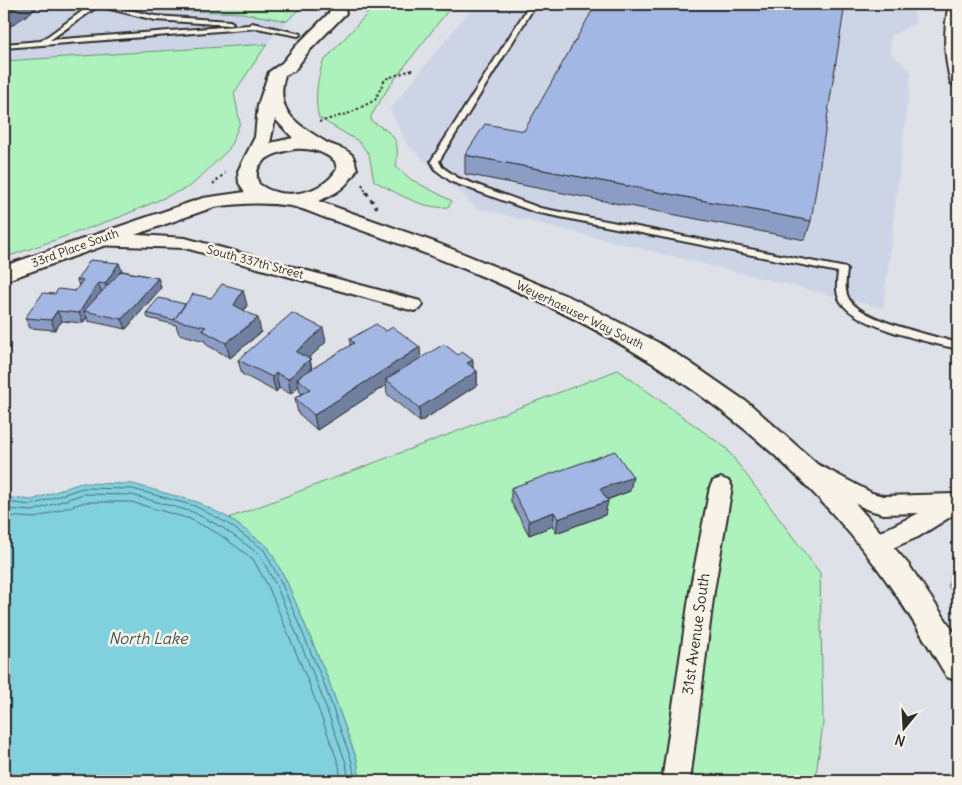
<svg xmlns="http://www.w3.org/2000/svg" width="962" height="785" font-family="Delius,sans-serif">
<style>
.built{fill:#ccd4e6}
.green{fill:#adf1bc;stroke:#6c8e74}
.water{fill:#81d0de;stroke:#5f8e96}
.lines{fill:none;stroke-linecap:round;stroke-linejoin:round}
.shore{stroke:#4d6d73;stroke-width:1}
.service-casing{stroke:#2b2b2b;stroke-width:4}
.minor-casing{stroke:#2b2b2b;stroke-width:4}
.tertiary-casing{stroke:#2b2b2b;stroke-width:4}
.path-far1{stroke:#2b2b2b;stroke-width:2;stroke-dasharray:2.5 2.5;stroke-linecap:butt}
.path{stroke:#2b2b2b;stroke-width:3;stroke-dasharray:4 4;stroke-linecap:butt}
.service{fill:#f7f3e8;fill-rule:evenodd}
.minor{fill:#f7f3e8;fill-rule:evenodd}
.tertiary{fill:#f7f3e8;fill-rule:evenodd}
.wall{fill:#8c9dc5;stroke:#2b2b2b}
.shaded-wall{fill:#7280a0;stroke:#2b2b2b}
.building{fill:#a3b7e5;stroke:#2b2b2b}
.labels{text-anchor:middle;stroke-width:5;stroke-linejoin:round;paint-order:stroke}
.street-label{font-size:12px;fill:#2b2b2b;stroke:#f7f3e8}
.near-street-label{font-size:15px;fill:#2b2b2b;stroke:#f7f3e8}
.near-water-label{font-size:16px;font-style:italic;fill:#405458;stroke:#f7f3e8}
</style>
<rect width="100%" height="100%" fill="#dee1e7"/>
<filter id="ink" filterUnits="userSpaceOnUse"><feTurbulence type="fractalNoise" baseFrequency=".02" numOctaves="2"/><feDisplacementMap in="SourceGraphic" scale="10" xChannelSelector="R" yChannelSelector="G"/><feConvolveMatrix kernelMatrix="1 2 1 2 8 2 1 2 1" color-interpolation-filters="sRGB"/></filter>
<g filter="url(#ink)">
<g class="built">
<path d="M4,4H304L267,44L4,61Z"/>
<path d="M475,4H913L916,23L891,36L890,52L911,72L883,308L477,208L407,144L390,109Z"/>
</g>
<g class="green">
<path d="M143,4H304L287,21L242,13L165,10Z"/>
<path d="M376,4H453L390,85L371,116V121C395,135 400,138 396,167L412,180L452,201L448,207C423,210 395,192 374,181L369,154L358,141L319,118C314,101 317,79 323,62Z"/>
<path d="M267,44L234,93L240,123L229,149L191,186L120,217L4,258V61Z"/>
<path d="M618,370L726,448L820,573L823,724L815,781H360L357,760L328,679L286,580L268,547L229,518Z"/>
<path d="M958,545V598L948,587Z"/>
</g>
<path class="water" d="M81,483L133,484L197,502L229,518L268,547L286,580L328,679L357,761L360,781H4V497L32,500Z"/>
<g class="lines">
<g class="shore">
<path d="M4,502L32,505L82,488L133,489L195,506L227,523L264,550L281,582L323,681L352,762L355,781"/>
<path d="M4,509L33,511L83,494L132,495L193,512L223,528L259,554L276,585L317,683L346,763L349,781"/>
<path d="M4,516L35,518L85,502H131L190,519L219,534L253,559L269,588L310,686L339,765L341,781"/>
</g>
<defs>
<g id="service">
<path d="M92,4H104L155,16L230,21L233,23L230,25L155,20L98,6L50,40L249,25L252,23L301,34L298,36L257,28L4,48V44L41,41Z"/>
<path d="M530,4H536L439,161L442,167L458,178L540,208L846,268L847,270C846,279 844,289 848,297C857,320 935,336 958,343V349C929,342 857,327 841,302C835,294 837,281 838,272L535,212L452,182L436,170L431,161Z"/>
</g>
<g id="minor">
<path d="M949,4H958V87L951,83C944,57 943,31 949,4Z"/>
<path d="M123,234L185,238L420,301L423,305L420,309L414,311L185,248L91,245L89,241L91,237Z"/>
<path d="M819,465L872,493L883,496L954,494L958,495V512L918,537L876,555L868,552L864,545L868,538L919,513L883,514L866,509L811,480L808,474L811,468Z"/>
<path d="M721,478L729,481L732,487L714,591L690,781H662L690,591L710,487L713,481Z"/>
</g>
<path id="tertiary" d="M331,4H345L344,7L346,13L308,52L294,71L285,75C274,112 297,124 324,141C333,147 343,146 352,155C355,158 355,164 357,169C347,187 336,194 318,201L437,243L572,298L657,342L689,362L751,405L836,481L909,565L958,638V681L947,677C925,640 903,603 878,569C757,407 597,317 411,248C383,238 354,227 326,218C315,214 302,208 291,206C266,202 239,203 214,207L4,281V266L203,198L245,192L239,183L238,171L255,137L258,105L269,72L282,63L296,46L330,12L328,7ZM275,119L293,138L270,143ZM295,149C310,148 323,151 335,161L337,169C323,194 282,202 259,184C249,161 276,152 295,149Z"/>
</defs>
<use href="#service" class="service-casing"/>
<use href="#minor" class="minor-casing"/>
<use href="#tertiary" class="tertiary-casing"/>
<g class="path-far1">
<path d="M319,122L350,113L375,100L385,79L414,69"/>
<path d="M213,184L225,173"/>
<path d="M362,184L367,194"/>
</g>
<path class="path" d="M366,192L377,208"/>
<use href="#service" class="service"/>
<use href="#minor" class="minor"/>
<use href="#tertiary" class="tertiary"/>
</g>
<g class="wall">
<path d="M465,155L811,221L805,240L465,174Z"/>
<path d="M123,271L158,278L161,288L126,329L88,321L87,317L83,323L62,321L55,330L30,328L25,318L55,294L75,291L79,286L77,280Z"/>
<path d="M185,304L247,305L244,310L261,332L230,358L207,345L205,341L179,334L176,325L148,318L146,313Z"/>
<path d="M350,339L421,358L473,367L477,371V385L420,422L387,394L386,385L317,430L298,413L295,398L302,394L300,392L299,386L291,394L279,388L276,392L242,374L238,360L326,342L309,358L310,359L312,369L350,346Z"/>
<path d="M511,488L630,491L607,500L605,515L556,533L553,526L529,535L511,502Z"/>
</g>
<g class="shaded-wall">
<path d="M19,4H36L37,8L4,31V14Z"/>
<path d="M119,263L123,273L109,294L105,284Z"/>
<path d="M158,278L161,288L126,329L122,319Z"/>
<path d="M98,283L102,293L84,311L87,317L83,323L79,313Z"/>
<path d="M243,290L247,305L238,320L234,305Z"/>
<path d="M57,311L62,321L55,330L51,320Z"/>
<path d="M258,318L261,332L230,358L226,343Z"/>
<path d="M323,328L326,342L299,367L296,352Z"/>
<path d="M420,347L421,362L386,379V385L317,430L314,415Z"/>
<path d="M310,359L312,373L297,378L299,386L291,394L288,379Z"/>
<path d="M473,360V373L477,371V385L420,422L419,408L467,363Z"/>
<path d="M276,373L279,388L276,392L272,377Z"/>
<path d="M633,477L630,491L598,503L600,489Z"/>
<path d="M608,501L605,515L556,533L558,519Z"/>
<path d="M554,512L553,526L529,535V521Z"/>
</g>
<g class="building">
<path d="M4,4H19L4,14Z"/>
<path d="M596,4H845L811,221L465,155L485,124L524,131Z"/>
<path d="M90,260L119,263L105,284L98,283L79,313L57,311L51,320L25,318L43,293L55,294L58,289L75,291L83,280H77Z"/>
<path d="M121,271L158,278L122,319L84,311Z"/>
<path d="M222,284L243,290L234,305L258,318L226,343L202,330L206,327L174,320L193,294L211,298Z"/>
<path d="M159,298L185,304L174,320L146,313Z"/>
<path d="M292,313L323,328L296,352L310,359L288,379L276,373L272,377L238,360Z"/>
<path d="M376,324L386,331L393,327L420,347L314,415L295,398L310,389L297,378L354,343L350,339Z"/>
<path d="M444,344L458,355L462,352L473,360L467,363L477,371L419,408L386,379Z"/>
<path d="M615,451L633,477L600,489L608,501L558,519L554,512L529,521L511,488Z"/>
</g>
</g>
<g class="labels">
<g class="street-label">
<text transform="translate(75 248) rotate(-20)" y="4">33rd Place South</text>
<text transform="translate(255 262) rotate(15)" y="4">South 337th Street</text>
<text transform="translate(580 315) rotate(26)" y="4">Weyerhaeuser Way South</text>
</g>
<g class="near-street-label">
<text transform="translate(696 634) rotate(-82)" y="5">31st Avenue South</text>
</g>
<g class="near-water-label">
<text x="148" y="644">North Lake</text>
</g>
</g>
<rect width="962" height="785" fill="none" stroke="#f7f3e8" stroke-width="20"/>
<rect x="10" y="10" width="942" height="765" fill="none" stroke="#2b2b2b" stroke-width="2" filter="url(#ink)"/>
<g transform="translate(904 728) rotate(198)" stroke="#f7f3e8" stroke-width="4" paint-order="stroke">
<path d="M0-4L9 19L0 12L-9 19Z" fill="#2b2b2b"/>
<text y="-8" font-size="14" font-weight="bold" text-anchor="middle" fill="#2b2b2b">N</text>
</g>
</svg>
